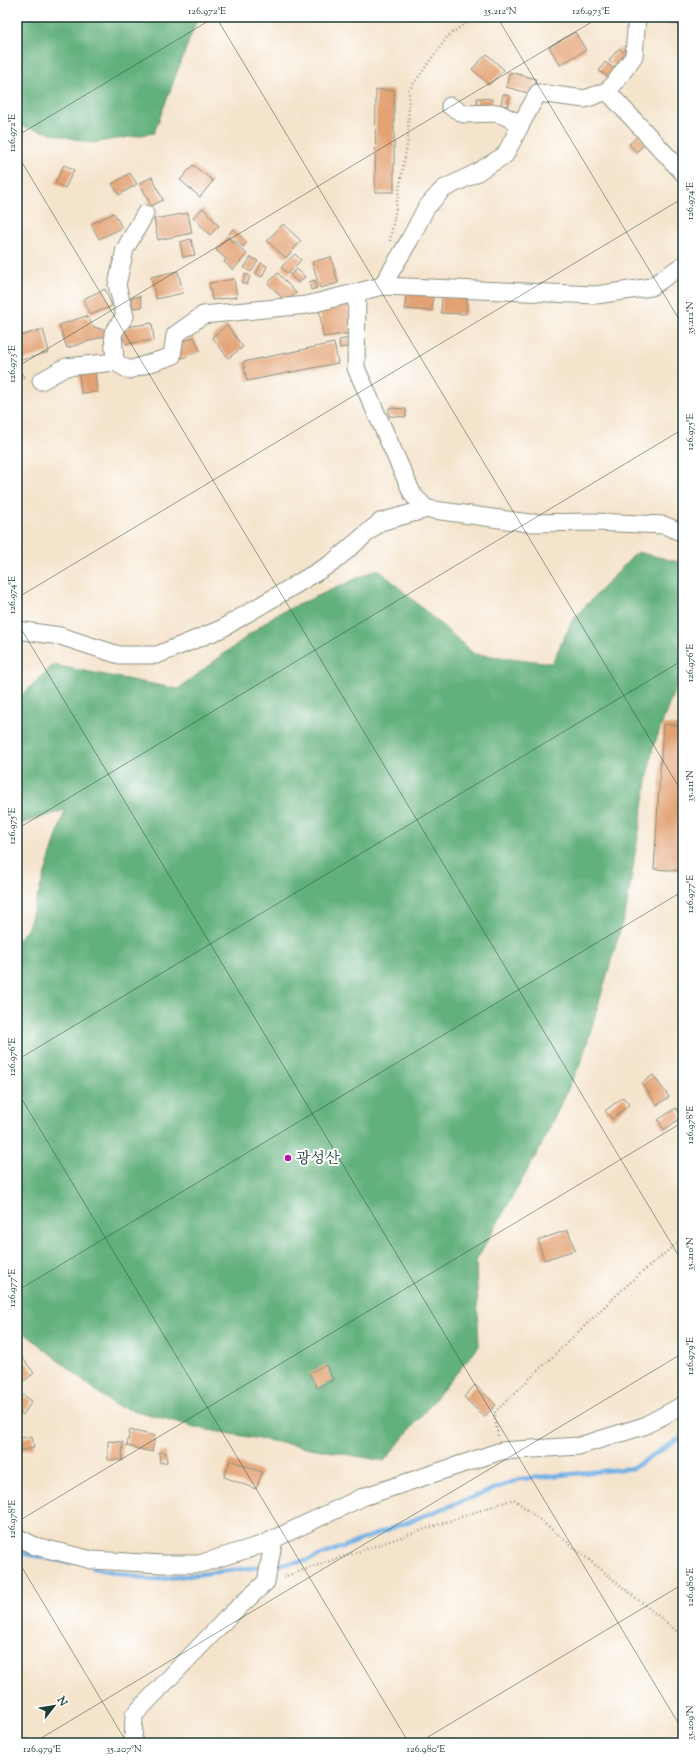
<svg xmlns="http://www.w3.org/2000/svg" width="700" height="1760" font-family="'Sorts Mill Goudy','Noto Serif KR',serif">
<style>
.forest{fill:#62b07b;stroke:#407658}
.lines{fill:none;stroke-linecap:round;stroke-linejoin:round}
.stream{stroke:#72b0e5;stroke-width:4.5}
.building{fill:#e3a273}
.minor-casing{stroke:#8a9080;stroke-width:19}
.path{stroke:#8a9080;stroke-width:2.5;stroke-dasharray:1 3;stroke-linecap:butt}
.minor{stroke:#fff;stroke-width:17}
.ticks{fill:none;stroke:#1f3d34;stroke-width:1;stroke-opacity:0.45}
.poi-dot{fill:#b5179e;stroke:#fff;stroke-width:1.5}
.labels{text-anchor:middle;stroke-width:4;stroke-linejoin:round;paint-order:stroke}
.poi-label{font-size:15px;fill:#1f3d34;stroke:#fff;text-anchor:start}
.neatline{fill:none;stroke:#1f3d34;stroke-width:1.5}
.ticks-label{font-size:10px;text-anchor:middle;fill:#1f3d34}
</style>
<rect width="100%" height="100%" fill="#fff"/>
<filter id="ink" filterUnits="userSpaceOnUse"><feTurbulence type="fractalNoise" baseFrequency=".025" numOctaves="2"/><feDisplacementMap in="SourceGraphic" scale="8" xChannelSelector="R" yChannelSelector="G"/><feConvolveMatrix kernelMatrix="1 2 1 2 8 2 1 2 1" color-interpolation-filters="sRGB"/></filter>
<filter id="wash" filterUnits="userSpaceOnUse"><feTurbulence type="fractalNoise" baseFrequency=".012" numOctaves="4" result="noise"/><feDisplacementMap in="SourceGraphic" scale="16" xChannelSelector="R" yChannelSelector="G"/><feGaussianBlur stdDeviation="0.9" result="paint"/><feColorMatrix in="noise" values="0 0 0 0 0 0 0 0 0 0 0 0 0 0 0 0 0 1.4 0 .05"/><feComposite in="paint" operator="in"/></filter>
<g filter="url(#wash)">
<rect width="100%" height="100%" fill="#f5e4cc"/>
<g class="forest">
<path d="M17,17H198L154,133L91,143L17,125Z"/>
<path d="M637,552L683,563V666L652,751L626,910L582,1060L539,1150L476,1261L479,1346L384,1461L203,1429L114,1405L17,1327V940L27,930L65,810L17,825V700L53,665L178,689L275,615L378,569L474,654L552,663L573,619Z"/>
</g>
<g class="lines">
<g class="stream">
<path d="M17,1552L70,1563"/>
<path d="M273,1565L306,1561L520,1479L633,1468L683,1436"/>
<path d="M93,1568L153,1580L266,1566"/>
</g>
</g>
<g id="blocks">
<g class="building">
<path d="M671,17H682L681,25L670,23Z"/>
<path d="M575,32L586,50L560,65L549,47Z"/>
<path d="M619,48L627,55L618,68L609,61Z"/>
<path d="M487,54L504,70L489,85L472,69Z"/>
<path d="M605,62L617,71L611,79L599,71Z"/>
<path d="M510,72L536,79L532,94L506,87Z"/>
<path d="M376,90H394V192H375Z"/>
<path d="M503,94L510,96L508,106L501,105Z"/>
<path d="M477,98L492,99L491,106L477,105Z"/>
<path d="M639,135L646,143L636,152L629,144Z"/>
<path d="M64,165L74,170L65,188L55,183Z"/>
<path d="M193,165L213,181L200,197L180,180Z"/>
<path d="M130,173L137,184L119,195L112,184Z"/>
<path d="M152,177L163,200L151,206L140,183Z"/>
<path d="M203,208L219,226L210,235L193,217Z"/>
<path d="M114,213L122,228L99,239L91,224Z"/>
<path d="M188,213L192,233L158,240L154,219Z"/>
<path d="M283,224L301,241L286,258L267,241Z"/>
<path d="M233,229L247,242L243,247L228,235Z"/>
<path d="M227,237L247,254L233,270L224,262L226,259L216,250Z"/>
<path d="M191,239L195,255L183,257L180,242Z"/>
<path d="M295,254L301,260L288,274L281,267Z"/>
<path d="M251,257L258,261L251,272L244,268Z"/>
<path d="M331,257L338,283L320,288L312,262Z"/>
<path d="M261,263L267,266L262,277L256,274Z"/>
<path d="M297,269L305,277L298,283L290,275Z"/>
<path d="M178,271L183,293L156,299L151,277Z"/>
<path d="M278,273L296,293L286,302L268,283Z"/>
<path d="M245,274L250,276L247,285L242,283Z"/>
<path d="M234,279L237,297L212,300L209,283Z"/>
<path d="M315,280L317,288L311,290L309,282Z"/>
<path d="M105,289L112,306L90,315L83,299Z"/>
<path d="M406,292L433,294L432,311L405,309Z"/>
<path d="M140,296L142,307L133,308L131,298Z"/>
<path d="M442,297L467,298L466,314L441,313Z"/>
<path d="M347,301L352,333L323,337L319,307Z"/>
<path d="M86,316L94,327L107,331L108,335L67,348L59,325Z"/>
<path d="M152,323L154,340L126,344L122,335L126,327Z"/>
<path d="M227,325L243,347L228,358L212,337Z"/>
<path d="M43,329L49,352L22,360L17,345V337Z"/>
<path d="M194,337L200,351L177,360L179,343Z"/>
<path d="M350,338L352,346L340,348L339,340Z"/>
<path d="M334,343L338,363L247,381L243,362Z"/>
<path d="M18,368L24,377L17,381V369Z"/>
<path d="M95,371L97,392L81,393L79,373Z"/>
<path d="M389,408L406,409V417L389,416Z"/>
<path d="M663,724L683,726V871L654,869Z"/>
<path d="M653,1075L669,1097L657,1105L642,1083Z"/>
<path d="M623,1097L629,1105L612,1119L605,1111Z"/>
<path d="M676,1108L682,1117L664,1130L658,1120Z"/>
<path d="M568,1230L575,1250L544,1260L538,1240Z"/>
<path d="M20,1355L34,1373L24,1381L17,1373V1357Z"/>
<path d="M326,1365L333,1380L317,1388L309,1373Z"/>
<path d="M475,1385L496,1405L484,1417L464,1397Z"/>
<path d="M17,1391L32,1401L23,1415L17,1411Z"/>
<path d="M130,1430L155,1436L152,1452L127,1446Z"/>
<path d="M32,1436L34,1448L17,1451V1439Z"/>
<path d="M108,1441L123,1442L122,1460H108Z"/>
<path d="M159,1452H166L167,1462L160,1463Z"/>
<path d="M230,1460L262,1472L256,1489L224,1477Z"/>
</g>
</g>
</g>
<g filter="url(#ink)">
<use href="#blocks" fill-opacity="0" stroke="#8a9080" stroke-width="1"/>
<g class="lines">
<defs>
<g id="minor">
<path d="M607,91L683,173"/>
<path d="M450,106L464,114L498,113L521,124L538,93L585,99L607,91L614,84L634,56L637,17"/>
<path d="M382,286L409,241L426,208L443,189L476,173L505,155L521,124"/>
<path d="M357,293L356,368L413,495L427,509"/>
<path d="M115,362L113,333L125,316L117,285L125,249L145,214"/>
<path d="M41,381L66,367L115,362L129,370L172,356L175,335L203,315L307,305L382,286L596,295L651,287L683,265"/>
<path d="M17,630L60,636L119,655H157L221,629L332,563L380,522L427,509L529,523L594,522L664,525L683,533"/>
<path d="M17,1537L35,1546L92,1560L162,1564H199L261,1545L363,1497L501,1451L579,1446L644,1426L683,1405"/>
<path d="M133,1743L134,1715L227,1618L266,1582L274,1539"/>
</g>
</defs>
<use href="#minor" class="minor-casing"/>
<g class="path">
<path d="M390,241L408,139L409,90L448,36L474,17"/>
<path d="M498,1436L494,1413L626,1286L683,1238"/>
<path d="M283,1577L514,1499L683,1636"/>
<path d="M17,1729L29,1743"/>
</g>
<use href="#minor" class="minor"/>
</g>
</g>
<path class="ticks" d="M216,17L683,794M497,17L683,326M17,136L215,17M17,154L683,1263M17,367L600,17M17,598L683,198M17,622L683,1731M17,829L683,429M17,1060L683,660M17,1091L409,1743M17,1291L683,891M17,1522L683,1122M17,1559L127,1743M33,1743L683,1353M418,1743L683,1584"/>
<circle class="poi-dot" cx="288" cy="1158" r="4"/>
<g class="labels">
<g class="poi-label">
<text x="296" y="1163">광성산</text>
</g>
</g>
<rect width="700" height="1760" fill="none" stroke="#fff" stroke-width="44"/>
<g transform="translate(54 1706) rotate(59)" stroke="#ffffff" stroke-width="3" paint-order="stroke">
<path d="M0-3L7 15L0 10L-7 15Z" fill="#1f3d34"/>
<text y="-6" font-size="11" font-weight="bold" text-anchor="middle" fill="#1f3d34">N</text>
</g>
<rect x="22" y="22" width="656" height="1716" class="neatline"/>
<g class="ticks-label">
<text x="207" y="14">126.972°E</text>
<text x="500" y="14">35.212°N</text>
<text x="591" y="14">126.973°E</text>
<text transform="translate(11 133) rotate(-90)" y="4">126.972°E</text>
<text transform="translate(689 201) rotate(-90)" y="4">126.974°E</text>
<text transform="translate(689 318) rotate(-90)" y="4">35.212°N</text>
<text transform="translate(11 364) rotate(-90)" y="4">126.973°E</text>
<text transform="translate(689 432) rotate(-90)" y="4">126.975°E</text>
<text transform="translate(11 595) rotate(-90)" y="4">126.974°E</text>
<text transform="translate(689 663) rotate(-90)" y="4">126.976°E</text>
<text transform="translate(689 786) rotate(-90)" y="4">35.211°N</text>
<text transform="translate(11 826) rotate(-90)" y="4">126.975°E</text>
<text transform="translate(689 894) rotate(-90)" y="4">126.977°E</text>
<text transform="translate(11 1057) rotate(-90)" y="4">126.976°E</text>
<text transform="translate(689 1125) rotate(-90)" y="4">126.978°E</text>
<text transform="translate(689 1254) rotate(-90)" y="4">35.210°N</text>
<text transform="translate(11 1288) rotate(-90)" y="4">126.977°E</text>
<text transform="translate(689 1356) rotate(-90)" y="4">126.979°E</text>
<text transform="translate(11 1519) rotate(-90)" y="4">126.978°E</text>
<text transform="translate(689 1587) rotate(-90)" y="4">126.980°E</text>
<text transform="translate(689 1723) rotate(-90)" y="4">35.209°N</text>
<text x="42" y="1752">126.979°E</text>
<text x="124" y="1752">35.207°N</text>
<text x="426" y="1752">126.980°E</text>
</g>
</svg>
